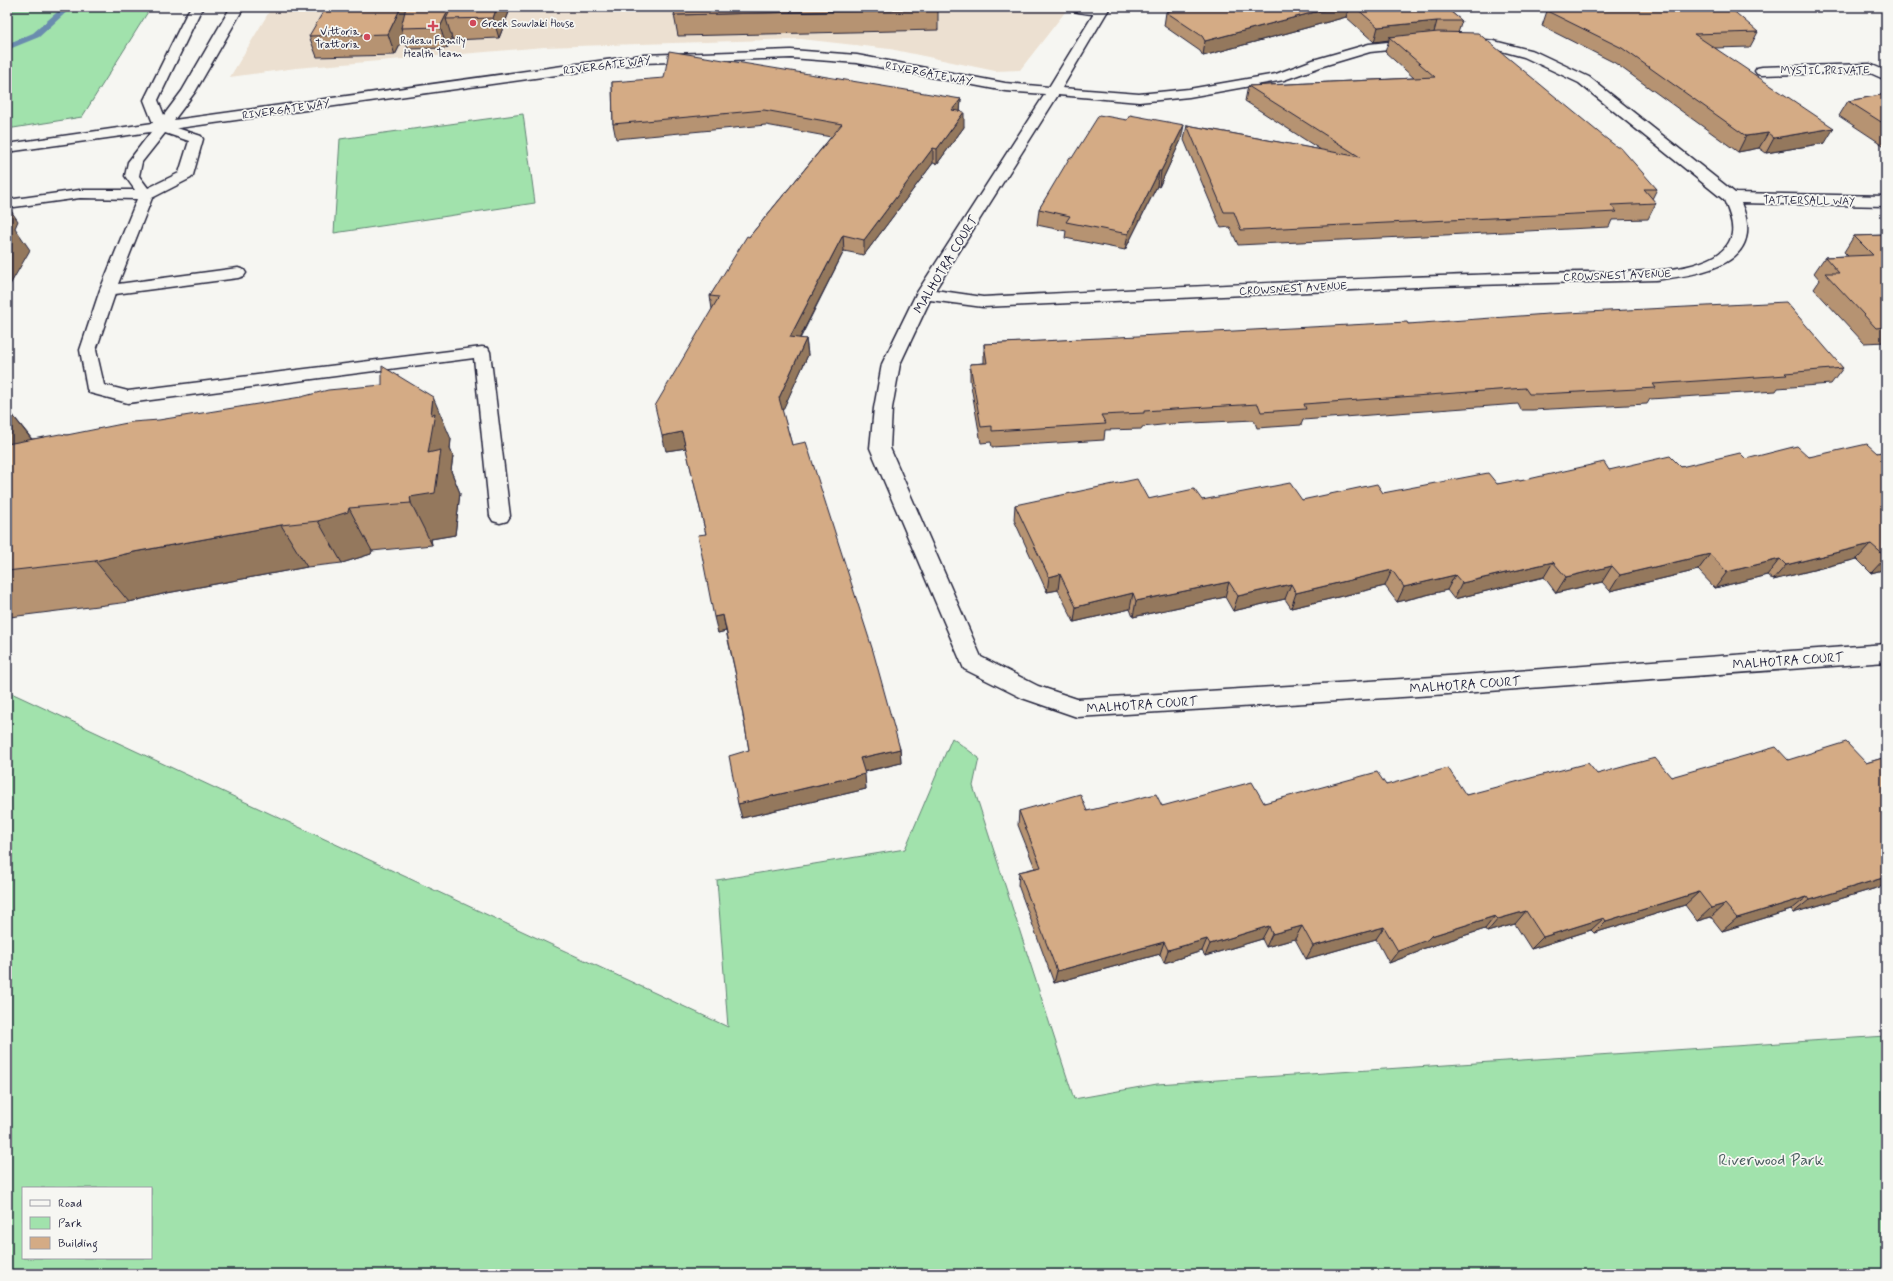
<svg xmlns="http://www.w3.org/2000/svg" width="1893" height="1281" font-family="Mynerve,sans-serif">
<style>
.built{fill:#ece0d1}
.green{fill:#a1e2ac;stroke:#628274;fill-rule:evenodd}
.lines{fill:none;stroke-linecap:round;stroke-linejoin:round}
.stream{fill:#6b8cae;fill-rule:evenodd}
.lane-casing{stroke:#22223b;stroke-width:3}
.street-casing{stroke:#22223b;stroke-width:3}
.lane{fill:#f6f6f2;fill-rule:evenodd}
.street{fill:#f6f6f2;fill-rule:evenodd}
.wall{fill:#b69372;stroke:#22223b}
.shaded-wall{fill:#94785d;stroke:#22223b}
.building{fill:#d4ab85;stroke:#22223b}
.poi-dot{fill:#d1495b;stroke:#f6f6f2;stroke-width:1.5}
.labels{text-anchor:middle;stroke-width:3.5;stroke-linejoin:round;paint-order:stroke}
.far-poi-label{font-size:11px;fill:#22223b;stroke:#f6f6f2;text-anchor:start}
.far-street-label{font-size:11px;fill:#22223b;stroke:#f6f6f2}
.street-label{font-size:13px;fill:#22223b;stroke:#f6f6f2}
.near-park-label{font-size:16px;fill:#485c5d;stroke:#f6f6f2}
</style>
<rect width="100%" height="100%" fill="#f6f6f2"/>
<filter id="ink" filterUnits="userSpaceOnUse"><feTurbulence type="fractalNoise" baseFrequency=".025" numOctaves="2"/><feDisplacementMap in="SourceGraphic" scale="8" xChannelSelector="R" yChannelSelector="G"/><feConvolveMatrix kernelMatrix="1 2 1 2 8 2 1 2 1" color-interpolation-filters="sRGB"/></filter>
<g filter="url(#ink)">
<path class="built" d="M272,7H1069L1020,70L995,71L890,49L801,39L544,47L296,68L230,77Z"/>
<g class="green">
<path d="M7,7H151L82,117L7,129Z"/>
<path d="M523,114L535,203L334,233L340,139Z"/>
<path d="M7,691L728,1027L717,880L905,849L952,738L979,758L973,786L1074,1099L1157,1084L1886,1036V1274H7ZM23,1188H151V1258H23Z"/>
</g>
<g class="lines">
<path class="stream" d="M63,7H72L39,37L7,50V44L33,33Z"/>
<defs>
<g id="lane">
<path d="M1067,7L1106,8L1108,11C1104,17 1071,13 1067,7Z"/>
<path d="M162,123L201,136L203,139L193,175L191,178L152,198L118,284L238,268L244,270L246,273L244,276L238,278L115,294L96,350L104,385L128,391L482,347L488,348L490,352L510,516L507,521L500,523L493,521L490,516L474,358L128,403L90,393L87,389L80,350L100,290L137,199L80,198L7,208V200L80,190H135L125,176L128,162L157,124ZM165,133L189,141L179,173L148,188L139,176L142,162Z"/>
</g>
<g id="street">
<path d="M191,7H204L199,14L158,100L164,115L182,91L229,10L231,7H244L195,92L174,120L642,55L791,50L857,55L1005,83L1049,87L1098,7H1110L1062,88L1139,94L1189,89L1276,74L1313,60L1369,44L1416,39L1421,40L1423,43L1421,46L1416,47L1370,52L1323,66L1284,80L1189,97L1139,102L1058,95L935,290L983,297C1135,290 1288,281 1440,276C1489,274 1539,273 1588,272C1626,271 1681,275 1715,256C1739,241 1734,223 1724,200L1579,83L1524,57L1494,49L1462,45L1457,44L1455,41L1457,38L1462,37L1494,41L1534,51L1589,77L1735,193L1886,196V206L1741,203C1768,265 1701,274 1656,280L1439,286L983,307L930,300L900,364L892,408L890,448L981,657L1038,686L1077,699L1434,677L1886,644V662L1434,695L1077,717L1022,698L964,669L870,448L874,408L882,364L916,294L1045,94L1005,91L857,63L791,58L642,63L7,152V144L153,123L144,100L187,13Z"/>
<path d="M1870,64L1886,71V80L1868,72L1762,75L1757,74L1755,71L1757,68L1762,67Z"/>
</g>
</defs>
<use href="#lane" class="lane-casing"/>
<use href="#street" class="street-casing"/>
<use href="#lane" class="lane"/>
<use href="#street" class="street"/>
</g>
<g class="wall">
<path d="M511,7L499,38L453,40L452,38L447,48L408,49L404,37L395,55L317,57L309,36Z"/>
<path d="M1182,7H1445L1462,21L1458,33L1657,189L1652,199L1656,203L1648,219L1612,220L1609,227L1238,245L1230,227L1221,228L1184,140L1187,125L1321,150L1245,101L1248,86L1414,78L1385,52L1389,40L1374,42L1346,17L1203,56L1200,51L1164,26L1166,12Z"/>
<path d="M938,9V30L678,36L674,15Z"/>
<path d="M1547,11L1758,32L1750,47L1715,48L1825,143L1766,153L1759,148L1738,152L1615,63L1542,26Z"/>
<path d="M612,82L961,99L960,112L964,127L937,164L933,163L864,255L844,251L800,339H806L808,355L782,411L792,445L900,749L901,763L864,772L866,789L742,818L749,750L737,680L726,631L718,633L706,534L686,448L666,451L712,309L710,296L749,237L831,137L766,125L616,139L613,124Z"/>
<path d="M1886,94V147L1839,116L1848,101Z"/>
<path d="M1181,140L1159,187L1157,186L1125,250L1065,238L1066,231L1037,225L1039,209L1072,158Z"/>
<path d="M1886,235V342L1864,343L1814,289L1820,280L1814,273L1825,257L1848,256L1844,252L1854,236Z"/>
<path d="M1408,324L1843,368L1831,384L1778,388L1776,391L1650,399L1647,404L1532,410H1521L1518,404L1303,420L1301,425L1257,428L1254,420L1171,424L1142,427V429L1105,430L1104,440L992,447L991,442L981,443L970,380V364L984,363V344Z"/>
<path d="M7,408L32,439L67,435L451,439L450,449L453,456L451,471L460,493L455,535L431,539L432,545L372,551L371,554L342,563L307,567L167,593L129,602L10,617L7,613Z"/>
<path d="M1886,451V569L1871,573L1857,559L1773,580L1767,575L1715,588L1698,570L1610,591L1602,582L1556,593L1544,577L1454,599L1447,590L1397,602L1385,586L1291,608L1285,599L1233,611L1225,597L1133,617L1130,609L1074,622L1058,590L1047,592L1014,520L1015,505L1148,499L1202,500H1302L1383,493L1497,484L1609,470L1681,467L1746,459L1809,457L1877,453Z"/>
<path d="M1886,757V889L1883,886L1793,913L1791,910L1722,931L1711,917L1697,921L1685,905L1594,933L1591,930L1531,949L1515,924L1487,932L1485,929L1422,949L1418,952L1389,963L1376,939L1306,959L1295,939L1266,947L1262,939L1205,956L1202,951L1164,963L1160,954L1054,983L1018,885L1019,872L1035,868L1018,825L1019,811H1087L1162,806L1264,803L1386,785L1466,795L1597,774L1671,777L1788,760L1866,763Z"/>
</g>
<g class="shaded-wall">
<path d="M401,7H413L401,28L404,37L395,55L388,34Z"/>
<path d="M450,7H467L446,19L452,38L447,48L440,27Z"/>
<path d="M497,7H511L499,38L493,18Z"/>
<path d="M1334,7H1349L1346,17L1203,56L1205,41Z"/>
<path d="M1437,21L1433,36L1389,37V40L1374,42L1378,27Z"/>
<path d="M961,99L960,114L952,110Z"/>
<path d="M964,112V127L937,164V149Z"/>
<path d="M1184,125L1181,140L1159,187L1161,171Z"/>
<path d="M1834,128L1825,143L1766,153L1774,138Z"/>
<path d="M1768,133L1759,148L1738,152L1746,136Z"/>
<path d="M933,148V163L864,255V240Z"/>
<path d="M1159,171L1157,186L1125,250L1128,234Z"/>
<path d="M7,205L18,221L15,228L30,250L7,290Z"/>
<path d="M843,235L844,251L792,353L790,337Z"/>
<path d="M806,339L808,355L781,414L779,398Z"/>
<path d="M433,397L451,439L450,449L453,456L451,471L460,493L455,535L431,539L432,545L411,503L410,497L428,453L431,415Z"/>
<path d="M7,408L32,440L7,473Z"/>
<path d="M682,432L686,448L666,451L662,436Z"/>
<path d="M349,508L372,551L371,554L342,563L318,521Z"/>
<path d="M281,525L307,567L167,593L129,602L95,561L134,552Z"/>
<path d="M1871,544L1857,559L1773,580L1786,565Z"/>
<path d="M1710,554L1698,570L1610,591L1620,575Z"/>
<path d="M1886,557V569L1871,573L1885,558Z"/>
<path d="M1780,559L1767,575L1715,588L1727,572Z"/>
<path d="M1553,562L1544,577L1454,599L1462,583Z"/>
<path d="M1612,566L1602,582L1556,593L1566,577Z"/>
<path d="M1392,570L1385,586L1291,608L1296,593Z"/>
<path d="M1060,574L1058,590L1047,592L1049,577Z"/>
<path d="M1455,575L1447,590L1397,602L1404,587Z"/>
<path d="M1229,582L1225,597L1133,617L1136,601Z"/>
<path d="M1291,584L1285,599L1233,611L1238,596Z"/>
<path d="M1133,593L1130,609L1074,622L1076,607Z"/>
<path d="M723,615L726,631L718,633L714,617Z"/>
<path d="M900,749L901,763L862,772L860,758Z"/>
<path d="M865,774L866,789L742,818L738,804Z"/>
<path d="M1886,877V884L1883,886L1793,913L1809,900Z"/>
<path d="M1699,892L1685,905L1594,933L1606,921Z"/>
<path d="M1807,897L1791,910L1722,931L1737,918Z"/>
<path d="M1725,904L1711,917L1697,921L1711,908Z"/>
<path d="M1526,911L1515,924L1487,932L1498,919Z"/>
<path d="M1495,916L1485,929L1422,949L1418,952L1389,963L1398,951L1431,936Z"/>
<path d="M1604,918L1591,930L1531,949L1543,937Z"/>
<path d="M1269,926L1262,939L1205,956L1210,944Z"/>
<path d="M1302,926L1295,939L1266,947L1272,934Z"/>
<path d="M1384,927L1376,939L1306,959L1313,946Z"/>
<path d="M1207,939L1202,951L1164,963L1168,950Z"/>
<path d="M1164,942L1160,954L1054,983L1057,971Z"/>
</g>
<g class="building">
<path d="M326,7H401L388,34L309,36Z"/>
<path d="M406,7H450L440,27L401,28Z"/>
<path d="M452,7H497L493,18L446,19Z"/>
<path d="M676,7H938V9L674,15Z"/>
<path d="M1182,7H1334L1205,41L1202,36L1166,12Z"/>
<path d="M1355,7H1445L1462,21H1437L1378,27Z"/>
<path d="M1562,7H1729L1758,32L1694,34L1834,128L1774,138L1768,133L1746,136L1622,48L1547,11Z"/>
<path d="M1438,32L1478,33L1603,136L1617,147H1620L1657,189H1644L1656,203L1611,205L1617,212L1241,230L1234,212H1224L1187,125L1360,157L1248,86L1435,77L1389,37Z"/>
<path d="M669,51L961,99L952,110L964,112L937,149L933,148L864,240L843,235L790,337L806,339L779,398L792,445L806,442L873,651L900,749L860,758L865,774L738,804L729,756L749,750L737,680L723,615L714,617L698,535L706,534L682,432L662,436L655,406L719,297L710,296L747,236L749,237L842,124L764,110L613,124L612,82L664,78Z"/>
<path d="M1886,94V125L1848,101Z"/>
<path d="M1099,115L1127,120L1130,115L1184,125L1161,171H1159L1128,234L1066,222L1070,216L1039,209L1070,157L1072,158Z"/>
<path d="M1886,235V327L1876,328L1825,273H1839L1825,257L1873,255L1854,236Z"/>
<path d="M1786,302L1843,368L1785,373L1787,375L1653,384L1656,388L1540,394H1529L1525,388L1304,404L1306,409L1261,412L1258,404L1174,409L1144,411V413L1101,415L1106,424L992,431V426L981,427L970,364L987,363L984,344L1407,322L1408,324L1548,314Z"/>
<path d="M382,366L433,397L431,415L435,413L428,453L441,450L435,493L410,497L411,503L349,508L348,512L318,521L281,525L134,552L95,561L7,571V444L60,434L67,435L132,422L159,420L301,397L328,390L382,385Z"/>
<path d="M1867,444L1877,453L1886,451V557L1871,544L1786,565L1780,559L1727,572L1710,554L1620,575L1612,566L1566,577L1553,562L1462,583L1455,575L1404,587L1392,570L1296,593L1291,584L1238,596L1229,582L1136,601L1133,593L1076,607L1060,574L1049,577L1015,505L1137,479L1148,499L1194,489L1202,500L1290,483L1302,500L1377,484L1383,493L1488,473L1497,484L1518,480L1520,481L1604,462L1609,470L1670,456L1681,467L1740,453L1746,459L1797,446L1809,457Z"/>
<path d="M1846,742L1866,763L1886,757V877L1809,900L1807,897L1737,918L1725,904L1711,908L1699,892L1606,921L1604,918L1543,937L1526,911L1498,919L1495,916L1431,936L1427,940L1398,951L1384,927L1313,946L1302,926L1272,934L1269,926L1210,944L1207,939L1168,950L1164,942L1057,971L1019,872L1041,867L1019,811L1080,794L1087,811L1156,794L1162,806L1252,782L1264,803L1377,772L1386,785L1448,768L1466,795L1588,763L1597,774L1655,758L1671,777L1776,747L1788,760Z"/>
</g>
</g>
<g class="poi-dot">
<circle cx="473" cy="23" r="4"/>
<path d="M431 20h4v4h4v4h-4v4h-4v-4h-4v-4h4z"/>
<circle cx="367" cy="37" r="4"/>
</g>
<g class="labels">
<g class="far-poi-label">
<text x="481" y="27">Greek Souvlaki House</text>
<text x="359" y="35" text-anchor="end">Vittoria<tspan x="359" dy="13">Trattoria</tspan></text>
<text x="433" y="44" text-anchor="middle">Rideau Family<tspan x="433" dy="13">Health Team</tspan></text>
</g>
<g class="far-street-label">
<text transform="translate(607 65) rotate(-7)" y="4">RIVERGATE WAY</text>
<text x="1825" y="74">MYSTIC PRIVATE</text>
<text transform="translate(929 73) rotate(11)" y="4">RIVERGATE WAY</text>
<text transform="translate(286 109) rotate(-8)" y="4">RIVERGATE WAY</text>
<text transform="translate(1809 200) rotate(1)" y="4">TATTERSALL WAY</text>
<text transform="translate(1617 275) rotate(-2)" y="4">CROWSNEST AVENUE</text>
<text transform="translate(1293 288) rotate(-3)" y="4">CROWSNEST AVENUE</text>
</g>
<g class="street-label">
<text transform="translate(945 264) rotate(-59)" y="5">MALHOTRA COURT</text>
<text transform="translate(1788 660) rotate(-4)" y="5">MALHOTRA COURT</text>
<text transform="translate(1465 684) rotate(-4)" y="5">MALHOTRA COURT</text>
<text transform="translate(1142 704) rotate(-4)" y="5">MALHOTRA COURT</text>
</g>
<g class="near-park-label">
<text x="1771" y="1165">Riverwood Park</text>
</g>
</g>
<rect width="1893" height="1281" fill="none" stroke="#f6f6f2" stroke-width="24"/>
<rect x="12" y="12" width="1869" height="1257" fill="none" stroke="#22223b" stroke-width="1.5" filter="url(#ink)"/>
<rect x="22" y="1187" width="130" height="72" fill="#f6f6f2" stroke="#a1a1a9"/>
<rect x="30" y="1200" width="20" height="6" fill="#f6f6f2" stroke="#a1a1a9"/>
<text x="58" y="1207" font-size="12" fill="#22223b">Road</text>
<rect x="30" y="1217" width="20" height="12" fill="#a1e2ac" stroke="#a1a1a9"/>
<text x="58" y="1227" font-size="12" fill="#22223b">Park</text>
<rect x="30" y="1237" width="20" height="12" fill="#d4ab85" stroke="#a1a1a9"/>
<text x="58" y="1247" font-size="12" fill="#22223b">Building</text>
</svg>
